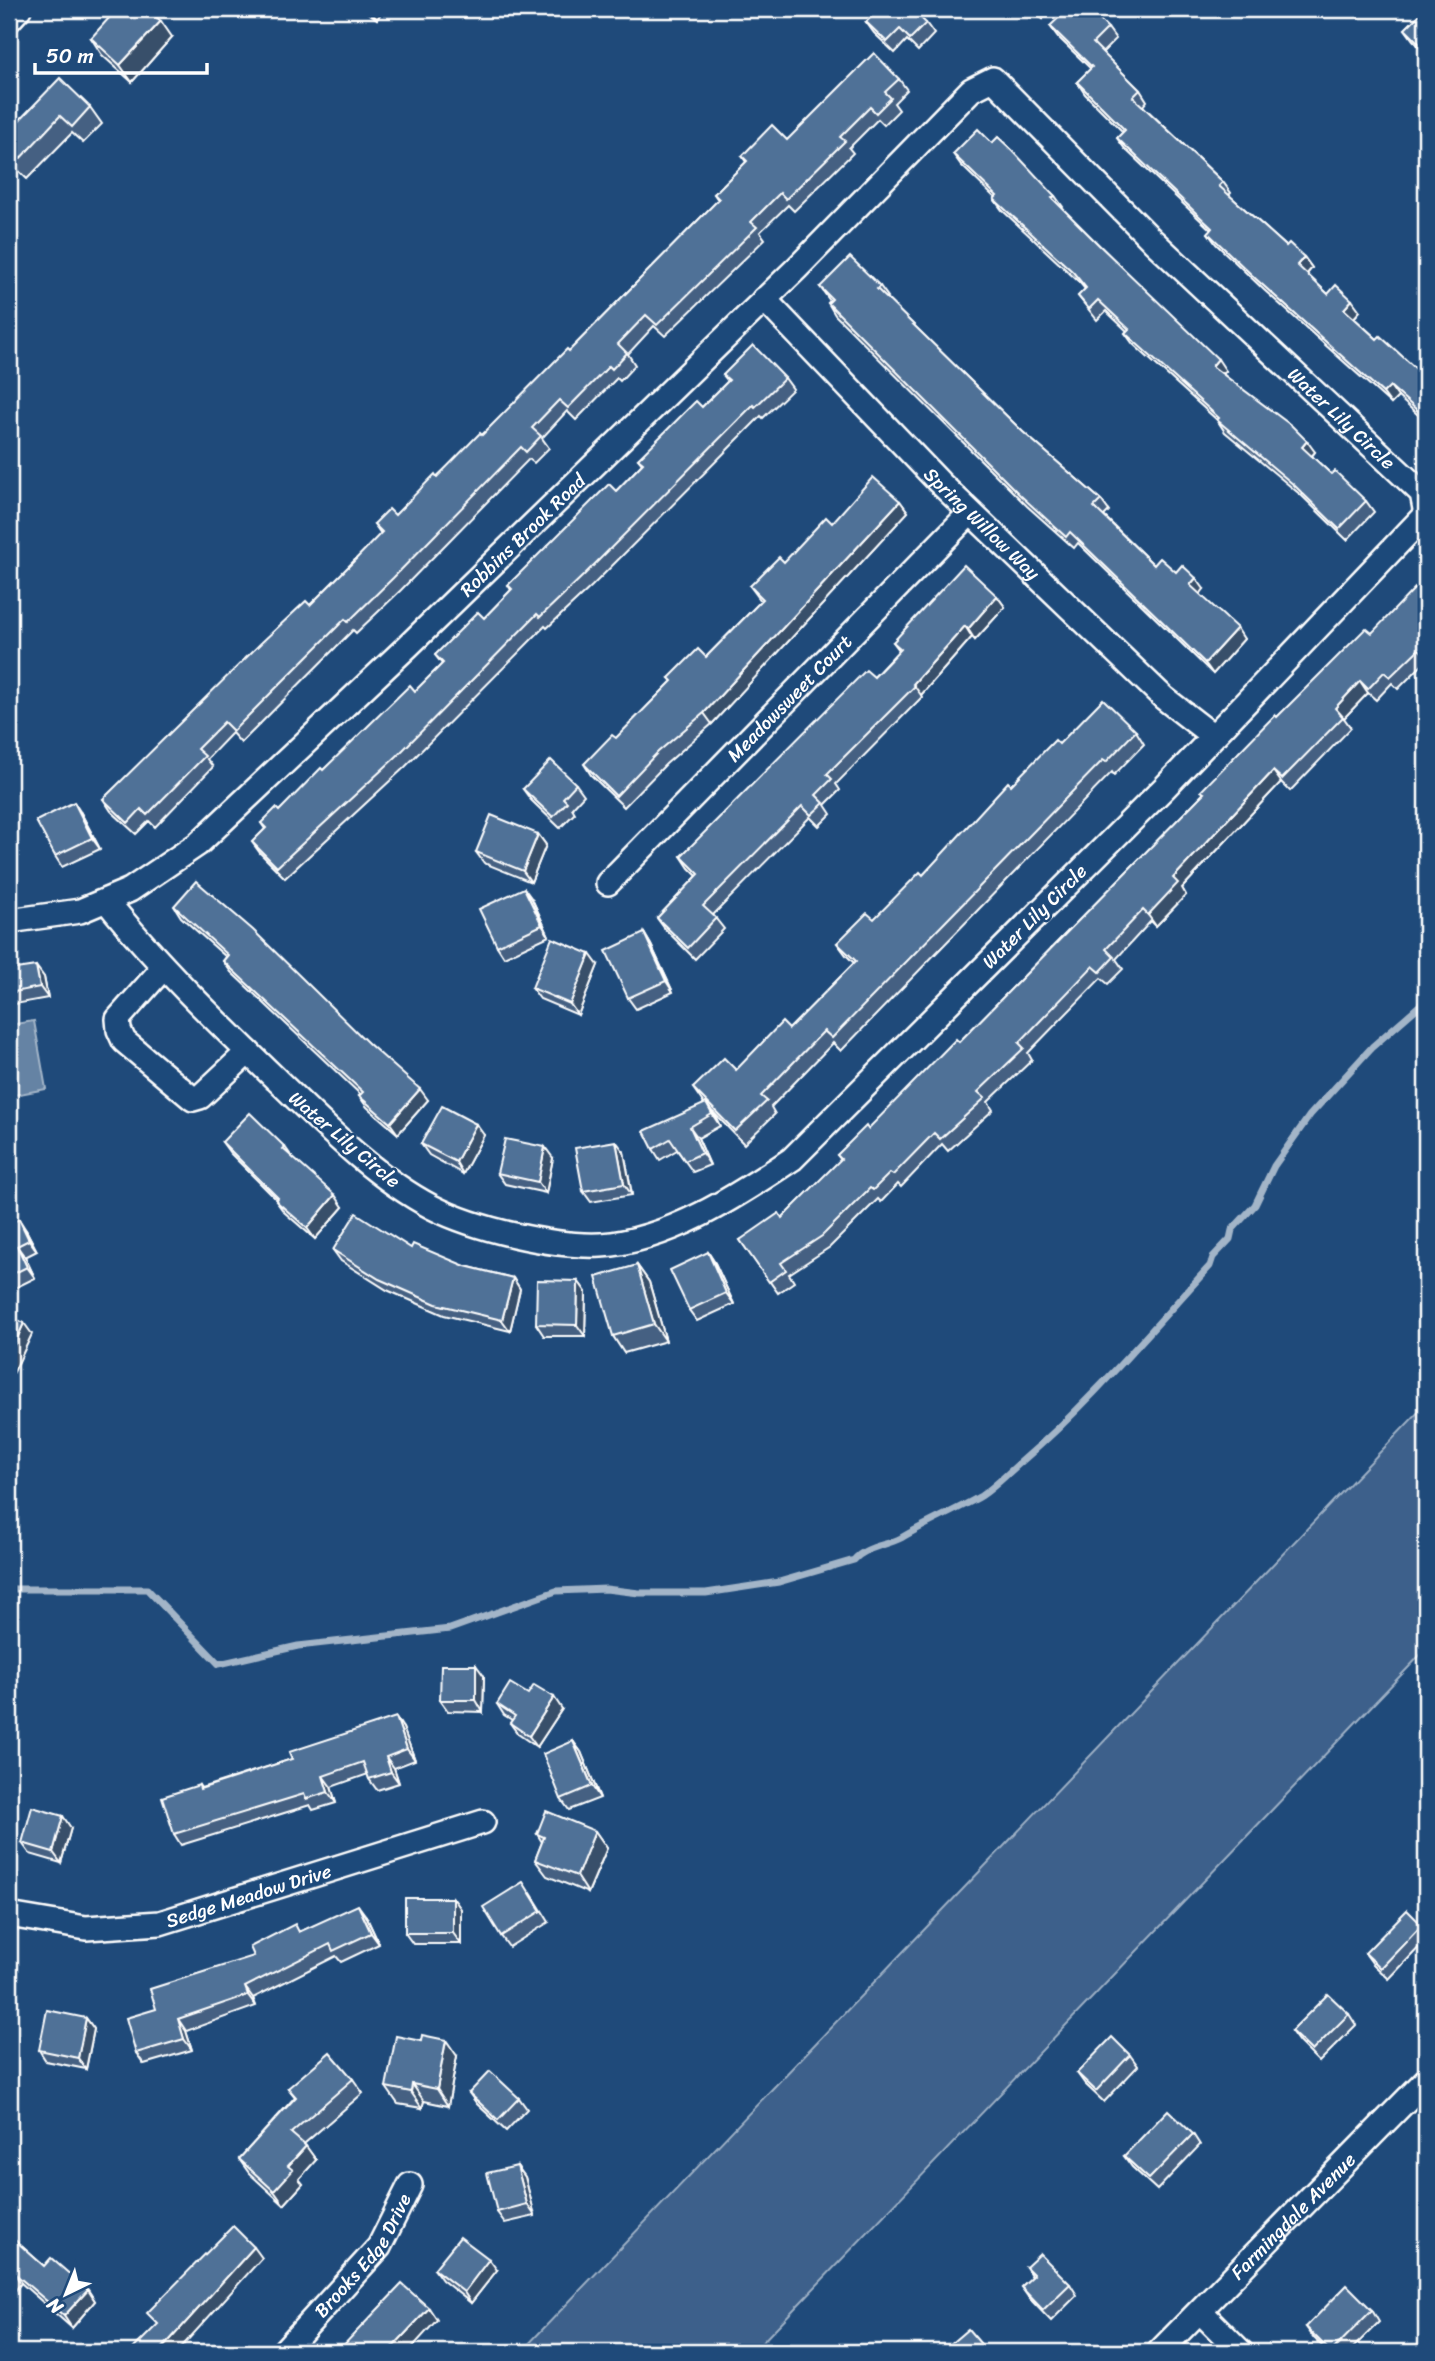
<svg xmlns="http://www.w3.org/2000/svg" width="1435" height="2361" font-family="Sriracha,sans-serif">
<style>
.green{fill:#3c618b;stroke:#9eb0c5;stroke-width:2}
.water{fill:#6583a4;stroke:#a3b5c8;stroke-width:2}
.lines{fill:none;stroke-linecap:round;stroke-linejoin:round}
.stream{stroke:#a3b5c8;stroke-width:7}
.minor-casing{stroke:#fff;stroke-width:28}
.minor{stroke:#1f4a7a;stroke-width:23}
.wall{fill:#456182;stroke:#fff;stroke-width:2}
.shaded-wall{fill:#384f6a;stroke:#fff;stroke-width:2}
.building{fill:#507197;stroke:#fff;stroke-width:2}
.labels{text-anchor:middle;stroke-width:5;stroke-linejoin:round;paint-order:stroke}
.street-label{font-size:19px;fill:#fff;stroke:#1f4a7a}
</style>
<rect width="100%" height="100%" fill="#1f4a7a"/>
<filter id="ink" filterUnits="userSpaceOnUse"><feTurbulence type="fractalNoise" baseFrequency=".0143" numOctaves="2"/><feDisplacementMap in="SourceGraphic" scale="14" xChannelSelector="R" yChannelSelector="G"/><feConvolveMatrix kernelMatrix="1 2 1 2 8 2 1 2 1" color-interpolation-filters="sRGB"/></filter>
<g filter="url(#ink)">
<path class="green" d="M1426,1404V1649L753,2352H521Z"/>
<path class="water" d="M34,1021L46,1089L9,1096V1025Z"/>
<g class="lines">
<path class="stream" d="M9,1589H147L219,1664L298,1646L450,1629L556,1591L606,1589L639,1593H706L779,1582L854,1560C866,1546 886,1546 901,1538C926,1523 955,1511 981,1496C995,1487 1009,1472 1021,1462C1090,1403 1149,1332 1210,1266L1213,1257L1230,1239L1232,1230L1255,1205L1274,1166L1310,1115L1372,1047L1426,1000"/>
<defs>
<g id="minor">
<path d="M9,20L19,9"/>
<path id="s1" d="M764,299L939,482L1164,698L1213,736"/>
<path id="s2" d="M608,883L970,513"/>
<path id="s3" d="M9,921L80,911L130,890L198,844L408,646L797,268L971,90L993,79L1153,241L1422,493L1426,514L1404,537L1165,787L792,1159C737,1196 668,1241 601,1245C552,1247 475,1229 432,1207C373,1176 324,1125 277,1080C217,1022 158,965 106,900"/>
<path d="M163,968L118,1019L119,1030L124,1041L193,1099L200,1097L248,1052"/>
<path id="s4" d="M9,1915L86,1928L160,1923L483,1822"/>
<path d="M1201,2312L1241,2352"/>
<path id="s5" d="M283,2352L379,2247L410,2185"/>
<path id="s6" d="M1159,2352L1426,2080"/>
</g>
</defs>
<use href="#minor" class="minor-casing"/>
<use href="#minor" class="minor"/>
</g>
<g class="wall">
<path d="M362,9H384L377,19Z"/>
<path d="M943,9H962L948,16Z"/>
<path d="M1024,9H1049L1043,19Z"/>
<path d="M1380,9H1390L1385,14Z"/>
<path d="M1426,9V53L1413,40L1405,29Z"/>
<path d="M866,22L926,23L934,34L918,51L907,40L895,53L874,33Z"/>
<path d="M1050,26L1108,28L1116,39L1102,53L1140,90L1147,101L1143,106L1223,182L1231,193L1229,195L1286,246L1304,257L1312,268L1307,274L1328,294L1360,311L1354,318L1377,339L1426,378V422L1398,397L1391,404L1264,290L1216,244L1208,233L1211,230L1125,149L1117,138L1123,132L1085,94L1077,82L1091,69L1058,37Z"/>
<path d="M172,37L132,82L102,55L91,38Z"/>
<path d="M899,79L907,90L894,103L899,110L884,125L878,119L849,148L853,153L794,211L788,205L760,232L765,239L665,336L654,326L628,354L635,365L620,381L617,378L576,420L567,411L542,438L549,448L534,463L529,459L401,590L356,633L353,630L241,743L232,733L207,759L213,767L155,827L149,821L136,834L111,811L103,799L310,605L381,534L374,524L395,515L482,435L569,351L718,200L714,194L746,162L742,156L787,140Z"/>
<path d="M90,107L102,124L83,143L72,133L27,179L9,161V131Z"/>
<path d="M992,143L1055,196L1063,207L1062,208L1226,371L1223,374L1315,452L1312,456L1331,474L1366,501L1374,512L1347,540L1302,496L1225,432L1217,420L1133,344L1125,333L1127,331L1106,311L1097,320L1078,296L1085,289L1080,283L1002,210L994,199L995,198L961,165L953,154Z"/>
<path d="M880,286L888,297L886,298L1023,432L1101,500L1109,511L1104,516L1154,565L1176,572L1204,589L1199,594L1244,639L1213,674L1078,543L1074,548L1027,506L835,315L828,303L830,301L820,287Z"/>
<path d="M723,375L785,378L793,389L763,418L761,416L592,586L547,628L545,626L405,767L285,878L260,853L252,842L265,829L261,823L279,811L323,770L415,691L442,664L435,655L484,618L511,590L508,585L616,491L642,464L638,459L702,407L728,381Z"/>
<path d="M900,501L908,512L712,724L666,764L624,807L591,775L584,764L616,738L672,681L669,678L706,657L761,601L750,586L784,562L832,523Z"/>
<path d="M997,596L1005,607L975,640L972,637L921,695L922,697L836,784L840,790L825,805L831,814L819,826L810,817L713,915L724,929L695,959L665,929L657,918L697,876L689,868L681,856L874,677L899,650L893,642Z"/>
<path d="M1426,599V661L1398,689L1392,683L1376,700L1368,693L1344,718L1351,728L1290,791L1281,782L1182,888L1186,895L1156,926L1151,921L1116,959L1123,969L1108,984L1101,978L1028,1053L1032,1060L988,1102L993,1110L948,1151L942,1144L901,1187L898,1184L881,1202L878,1199L830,1247L789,1274L794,1282L778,1293L740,1240L782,1218L841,1160L837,1155L868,1129L959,1042L1203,794L1277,717L1372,633Z"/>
<path d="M1136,731L1144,744L1114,775L1112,772L841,1051L833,1043L771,1107L775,1114L744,1144L713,1112L720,1126L698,1138L710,1165L693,1172L677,1150L660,1160L653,1149L704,1104L693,1088L736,1070L789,1029L854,963L846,955L837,943L874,919L923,875L1011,785L1059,744Z"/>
<path d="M576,784L584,795L572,808L575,813L560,828L531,800L523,789Z"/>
<path d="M81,813L100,849L62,867L55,856Z"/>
<path d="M538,834L546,845L531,882L484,863L476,852Z"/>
<path d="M532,899L549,936L504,957L497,946Z"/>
<path d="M174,906L369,1044L428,1100L398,1134L367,1107L359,1096L361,1095L231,972L223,961L226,957L181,917Z"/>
<path d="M644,933L651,945L673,992L636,1009L628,998Z"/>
<path d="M598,965L578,1015L540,999L532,988Z"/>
<path d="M9,970L44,977L48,998L9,1005Z"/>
<path d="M484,1135L463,1174L429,1155L421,1144Z"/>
<path d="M222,1142L285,1147L292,1157L343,1207L315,1239L284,1212L276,1201L277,1200L230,1153Z"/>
<path d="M624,1152L632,1195L591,1202L583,1191Z"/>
<path d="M553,1158L546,1193L505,1184L497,1173Z"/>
<path d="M9,1224L26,1230L37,1251L25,1257L35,1278L9,1291Z"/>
<path d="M411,1248L465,1266L513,1278L520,1289L510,1331L444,1315L387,1290L341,1261L333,1250Z"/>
<path d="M708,1252L715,1263L734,1304L697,1321L689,1310Z"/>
<path d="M637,1265L649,1282L666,1341L624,1353L613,1336Z"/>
<path d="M578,1281L586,1292L585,1336H544L536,1324Z"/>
<path d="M484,1676L483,1712L448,1711L440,1700Z"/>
<path d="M528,1694L562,1709L537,1747L518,1734L510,1723L512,1720L504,1715L497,1704Z"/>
<path d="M403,1728L415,1760L394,1768L399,1783L377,1790L369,1779L368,1774L331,1787L336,1803L313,1810L310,1805L181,1845L174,1834L199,1785L201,1788L292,1759Z"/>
<path d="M573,1741L581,1752L600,1798L569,1810L561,1799Z"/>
<path d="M71,1828L61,1863L30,1854L22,1843Z"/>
<path d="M595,1831L607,1848L588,1893L547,1876L535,1860L542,1842L537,1834Z"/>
<path d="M531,1893L549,1922L509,1947L501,1936Z"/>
<path d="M453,1898L461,1909V1944H413L405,1933Z"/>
<path d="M366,1916L379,1944L341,1962L336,1956L253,1998L256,2006L186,2031L192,2050L144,2064L136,2053L156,2009L300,1931Z"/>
<path d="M1422,1925L1426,1931V1940L1389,1979L1373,1964L1365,1953Z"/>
<path d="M1349,2014L1356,2025L1319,2062L1299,2042L1291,2031Z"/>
<path d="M86,2018L94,2029L86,2069L46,2061L39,2050Z"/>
<path d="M1130,2055L1138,2066L1104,2102L1085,2084L1077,2073Z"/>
<path d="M457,2056L448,2106L424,2101L422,2108L398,2104L386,2087Z"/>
<path d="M353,2079L363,2093L304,2144L316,2160L299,2179L303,2184L284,2205L249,2173L239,2159L295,2097L288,2088Z"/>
<path d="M469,2093L519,2098L527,2109L506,2131L477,2104Z"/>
<path d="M1193,2134L1200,2145L1157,2190L1132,2167L1124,2156Z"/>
<path d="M517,2166L525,2177L535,2216L505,2223L497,2212Z"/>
<path d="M9,2235L44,2266L88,2290L95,2301L72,2328L21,2283L14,2292L9,2287Z"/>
<path d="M1026,2267L1070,2284L1077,2295L1051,2321L1029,2298L1021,2287L1032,2277Z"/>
<path d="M434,2269L497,2270L471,2303L442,2280Z"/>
<path d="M1372,2310L1379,2322L1349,2352H1328L1314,2338L1306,2327Z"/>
</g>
<g class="shaded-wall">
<path d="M369,9H384L377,19Z"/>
<path d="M1036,9H1049L1043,19Z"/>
<path d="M161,21L172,37L132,82L120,65Z"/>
<path d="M1304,257L1312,268L1305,276L1297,265Z"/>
<path d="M1352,300L1360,311L1352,320L1344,309Z"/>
<path d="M1218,359L1226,371L1220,377L1212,366Z"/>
<path d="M1390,386L1398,397L1391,404L1383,393Z"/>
<path d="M1307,441L1315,452L1310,458L1302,447Z"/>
<path d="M900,501L908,512L712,724L704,713Z"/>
<path d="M1196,578L1204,589L1198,597L1190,585Z"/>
<path d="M997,596L1005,607L975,640L968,629Z"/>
<path d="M965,626L972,637L921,695L913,684Z"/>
<path d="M1237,628L1244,639L1213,674L1205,663Z"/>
<path d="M1360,681L1368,693L1344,718L1335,708Z"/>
<path d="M1273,771L1281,782L1182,888L1186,895L1156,926L1148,915L1173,878Z"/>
<path d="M74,802L81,813L100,849L92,838Z"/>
<path d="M538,834L546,845L531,882L523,871Z"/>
<path d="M524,888L532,899L549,936L542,925Z"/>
<path d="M644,933L651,945L673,992L666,981Z"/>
<path d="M590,954L598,965L578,1015L570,1004Z"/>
<path d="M36,966L44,977L48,998L40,987Z"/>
<path d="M420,1089L428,1100L398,1134L390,1123Z"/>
<path d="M706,1103L714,1114L720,1126L712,1114Z"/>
<path d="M476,1124L484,1135L463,1174L456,1162Z"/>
<path d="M690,1127L698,1138L710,1165L702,1153Z"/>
<path d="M616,1141L624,1152L632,1195L624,1184Z"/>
<path d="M545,1147L553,1158L546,1193L538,1182Z"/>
<path d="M335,1195L343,1207L315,1239L307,1228Z"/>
<path d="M19,1219L26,1230L37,1251L29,1240Z"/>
<path d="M17,1246L25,1257L35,1278L27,1267Z"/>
<path d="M708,1252L715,1263L734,1304L726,1293Z"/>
<path d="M637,1265L649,1282L666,1341L654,1324Z"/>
<path d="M513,1278L520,1289L510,1331L502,1320Z"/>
<path d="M578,1281L586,1292L585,1336L577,1325Z"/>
<path d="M24,1323L32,1334L14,1372L9,1365V1356Z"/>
<path d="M476,1665L484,1676L483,1712L476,1700Z"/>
<path d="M554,1697L562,1709L537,1747L529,1736Z"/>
<path d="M396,1717L403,1728L415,1760L407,1749Z"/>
<path d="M573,1741L581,1752L600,1798L592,1786Z"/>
<path d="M386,1757L394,1768L399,1783L391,1772Z"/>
<path d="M323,1776L331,1787L336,1803L328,1792Z"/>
<path d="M63,1816L71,1828L61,1863L53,1852Z"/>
<path d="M595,1831L607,1848L588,1893L577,1876Z"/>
<path d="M453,1898L461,1909V1944L453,1933Z"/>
<path d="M358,1905L366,1916L379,1944L371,1933Z"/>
<path d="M245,1987L253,1998L256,2006L248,1995Z"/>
<path d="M86,2018L94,2029L86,2069L78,2058Z"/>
<path d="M178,2019L186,2031L192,2050L184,2039Z"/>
<path d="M446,2040L457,2056L448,2106L437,2089Z"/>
<path d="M412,2084L424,2101L422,2108L411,2092Z"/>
<path d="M306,2146L316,2160L299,2179L303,2184L284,2205L274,2191L288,2166Z"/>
<path d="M517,2166L525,2177L535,2216L527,2204Z"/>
<path d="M254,2247L262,2258L177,2352H159Z"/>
<path d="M489,2259L497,2270L471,2303L464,2292Z"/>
<path d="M13,2272L21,2283L14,2292L9,2284V2278Z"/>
<path d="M88,2290L95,2301L72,2328L64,2316Z"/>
<path d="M429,2308L437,2320L408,2352H388Z"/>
</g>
<g class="building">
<path d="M117,9H147L161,21L120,65L91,38Z"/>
<path d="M879,9H912L926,23L910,39L900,29L887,42L866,22Z"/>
<path d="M1068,9H1089L1108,28L1093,43L1140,90L1133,97L1223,182L1219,186L1286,246L1289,243L1304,257L1297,265L1328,294L1336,285L1352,300L1344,309L1377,339L1380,336L1426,378V418L1390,386L1383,393L1256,279L1208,233L1212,228L1117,138L1125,130L1077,82L1092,67L1050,26Z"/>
<path d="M1425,9H1426V50L1405,29Z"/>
<path d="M874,53L899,79L885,92L891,98L876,113L870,107L840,137L845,141L786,199L780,193L751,222L757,227L657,325L646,315L618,344L627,353L612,369L609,366L568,408L559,400L532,428L541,436L526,452L521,447L393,578L348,622L345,619L233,731L224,722L197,749L205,756L147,815L141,809L128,823L103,799L261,643L306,601L310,605L354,561L382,532L374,524L389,509L395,515L435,474L437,477L480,433L482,435L567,349L569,351L719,199L714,194L747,161L742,156L772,125L787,140Z"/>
<path d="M60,78L90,107L72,127L60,116L16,163L9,156V131Z"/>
<path d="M978,129L992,143L998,137L1013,151L1055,196L1052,198L1099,245L1218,359L1212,366L1292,426L1307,441L1302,447L1331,474L1335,471L1366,501L1339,529L1294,485L1217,420L1219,418L1125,333L1129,329L1098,300L1089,309L1078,296L1086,288L1073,272L994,199L997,196L953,154Z"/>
<path d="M850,257L880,286L877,289L1023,432L1101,500L1094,507L1154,565L1160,558L1176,572L1182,565L1196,578L1190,585L1237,628L1205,663L1070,532L1066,537L1020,495L828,303L832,299L820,287Z"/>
<path d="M753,345L785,378L755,407L753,405L584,575L540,617L537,614L397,756L277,867L252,842L266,828L261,823L276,808L279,811L321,768L323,770L410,685L415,691L443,663L435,655L478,612L484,618L512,589L508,585L609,484L616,491L643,463L638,459L696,401L702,407L729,380L723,375Z"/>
<path d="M873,477L900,501L704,713L658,752L616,796L584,764L612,735L616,738L672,681L669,678L698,649L706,657L763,599L750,586L779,557L784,562L826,517L832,523Z"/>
<path d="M964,565L997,596L968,629L965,626L913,684L915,686L827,774L832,779L816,795L824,803L811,815L802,806L703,906L716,918L688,948L657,918L699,874L681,856L866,670L874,677L901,649L893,642Z"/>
<path d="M1415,588L1426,599V652L1424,654L1419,649L1390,677L1384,672L1368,689L1360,681L1335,708L1343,717L1282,779L1273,771L1173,878L1178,883L1148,915L1143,910L1106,949L1114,957L1100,972L1093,966L1019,1043L1024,1048L978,1092L985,1098L940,1139L934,1133L893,1175L890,1173L873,1190L870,1188L822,1236L781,1263L786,1270L769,1282L740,1240L779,1213L782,1218L841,1159L837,1155L866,1126L868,1129L956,1039L959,1042L1204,793L1201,791L1275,715L1277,717L1366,628L1372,633Z"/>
<path d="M1103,699L1136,731L1106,762L1103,760L832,1038L824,1031L761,1096L767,1101L735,1131L693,1088L724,1058L736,1070L782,1022L789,1029L856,961L837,943L867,913L874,919L920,872L923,875L1008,782L1011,785L1055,740L1059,744Z"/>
<path d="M551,760L576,784L563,798L567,802L553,817L523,789Z"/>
<path d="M74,802L92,838L55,856L36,821Z"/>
<path d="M491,815L538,834L523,871L476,852Z"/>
<path d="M196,881L253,930L369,1044L420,1089L390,1123L359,1096L363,1092L223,961L228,955L174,906Z"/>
<path d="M524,888L542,925L497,946L479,909Z"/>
<path d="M644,933L666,981L628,998L606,951Z"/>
<path d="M552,938L590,954L570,1004L532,988Z"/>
<path d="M36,966L40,987L9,993V970Z"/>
<path d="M706,1103L712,1114L690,1127L702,1153L685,1161L670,1139L653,1149L644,1131Z"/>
<path d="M442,1106L476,1124L456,1162L421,1144Z"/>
<path d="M250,1113L285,1147L283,1149L335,1195L307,1228L276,1201L278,1198L222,1142Z"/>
<path d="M505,1139L545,1147L538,1182L497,1173Z"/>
<path d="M616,1141L624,1184L583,1191L575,1148Z"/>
<path d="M356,1213L411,1248L413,1244L465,1266L513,1278L502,1320L436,1304L379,1279L333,1250Z"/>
<path d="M19,1219L29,1240L17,1246L27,1267L9,1276V1224Z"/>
<path d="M708,1252L726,1293L689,1310L670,1270Z"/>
<path d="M637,1265L654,1324L613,1336L596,1277Z"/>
<path d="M537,1280L578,1281L577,1325L536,1324Z"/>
<path d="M9,1316L24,1323L9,1356Z"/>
<path d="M441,1665H476V1700H440Z"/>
<path d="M510,1683L528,1694L534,1685L554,1697L529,1736L510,1723L515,1716L497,1704Z"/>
<path d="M396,1717L407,1749L386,1757L391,1772L369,1779L363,1762L323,1776L328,1792L306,1799L304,1794L174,1834L162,1797L199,1785L200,1789L292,1759L289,1752Z"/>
<path d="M573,1741L592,1786L561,1799L543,1754Z"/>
<path d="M32,1807L63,1816L53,1852L22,1843Z"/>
<path d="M546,1811L595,1831L577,1876L535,1860L544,1837L537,1834Z"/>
<path d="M523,1882L541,1911L501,1936L483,1907Z"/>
<rect x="405" y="1898" width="48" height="35"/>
<path d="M358,1905L371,1933L333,1951L330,1944L245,1987L248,1995L178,2019L184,2039L136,2053L126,2018L156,2009L150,1989L254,1956L250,1947L295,1924L299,1932Z"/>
<path d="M1407,1910L1422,1925L1381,1968L1365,1953Z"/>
<path d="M1328,1994L1349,2014L1312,2051L1291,2031Z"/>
<path d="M47,2010L86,2018L78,2058L39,2050Z"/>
<path d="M422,2035L446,2040L437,2089L412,2084L411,2092L386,2087L396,2036L421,2041Z"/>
<path d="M1112,2037L1130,2055L1096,2091L1077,2073Z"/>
<path d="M330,2052L353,2079L291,2133L306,2146L288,2166L293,2170L274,2191L239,2159L296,2097L288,2088Z"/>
<path d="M490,2071L519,2098L498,2120L469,2093Z"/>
<path d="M1168,2110L1193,2134L1149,2179L1124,2156Z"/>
<path d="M517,2166L527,2204L497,2212L487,2173Z"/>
<path d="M233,2226L254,2247L159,2352H130L158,2324L147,2313Z"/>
<path d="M9,2235L44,2266L51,2258L88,2290L64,2316L13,2272L9,2278Z"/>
<path d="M460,2237L489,2259L464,2292L434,2269Z"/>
<path d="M1040,2254L1070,2284L1043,2310L1021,2287L1034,2275L1026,2267Z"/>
<path d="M402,2284L429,2308L388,2352H337Z"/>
<path d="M1347,2285L1372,2310L1331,2352L1306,2327Z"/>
<path d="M968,2329L987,2351L985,2352H941Z"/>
</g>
</g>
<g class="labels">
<g class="street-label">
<text dy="7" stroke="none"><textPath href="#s3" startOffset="1799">Water Lily Circle</textPath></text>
<text dy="7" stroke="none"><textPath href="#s1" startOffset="313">Spring Willow Way</textPath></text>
<text dy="7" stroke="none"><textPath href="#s3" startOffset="656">Robbins Brook Road</textPath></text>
<text dy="7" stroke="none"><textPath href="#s2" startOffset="259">Meadowsweet Court</textPath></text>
<text transform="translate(1034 916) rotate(-45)" y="7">Water Lily Circle</text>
<text transform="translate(345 1139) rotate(40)" y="7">Water Lily Circle</text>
<text dy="7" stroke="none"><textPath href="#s4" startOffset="245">Sedge Meadow Drive</textPath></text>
<text dy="7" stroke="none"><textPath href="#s6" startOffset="191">Farmingdale Avenue</textPath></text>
<text dy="7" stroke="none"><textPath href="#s5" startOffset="126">Brooks Edge Drive</textPath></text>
</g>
</g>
<rect width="1435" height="2361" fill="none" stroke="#1f4a7a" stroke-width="35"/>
<rect x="18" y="18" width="1400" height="2326" fill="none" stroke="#fff" stroke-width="2.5" filter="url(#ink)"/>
<g transform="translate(66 2294) rotate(223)" stroke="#1f4a7a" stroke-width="5" paint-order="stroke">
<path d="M0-5L12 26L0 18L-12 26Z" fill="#ffffff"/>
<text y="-10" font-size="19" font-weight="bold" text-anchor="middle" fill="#ffffff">N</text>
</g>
<path d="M35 63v10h172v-10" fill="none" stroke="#ffffff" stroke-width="3.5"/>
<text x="46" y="63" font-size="21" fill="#ffffff" stroke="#1f4a7a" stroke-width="5" paint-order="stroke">50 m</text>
</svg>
